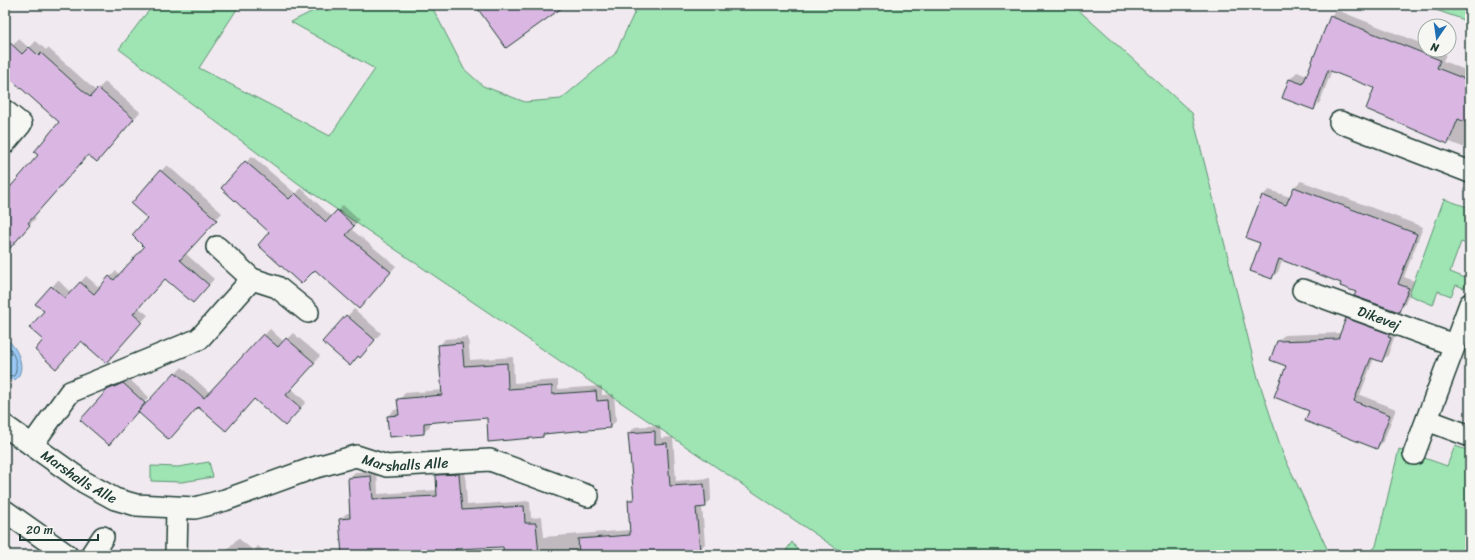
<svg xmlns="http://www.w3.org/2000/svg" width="1475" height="560" font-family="Sriracha,sans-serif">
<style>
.green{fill:#9ee5b3;stroke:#5e9174}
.water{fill:#9bc7f5;stroke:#6990a8}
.shadow{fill:#0003}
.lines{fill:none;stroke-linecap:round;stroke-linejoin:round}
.shore{stroke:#517481;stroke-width:1}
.building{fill:#d9b7e2;stroke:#1f3d34}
.street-casing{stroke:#1f3d34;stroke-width:24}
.street{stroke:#f6f6f2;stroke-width:21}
.labels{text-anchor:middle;stroke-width:3;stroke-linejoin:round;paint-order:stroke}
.street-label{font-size:14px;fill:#1f3d34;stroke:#f6f6f2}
</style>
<rect width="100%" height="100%" fill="#f0e9ef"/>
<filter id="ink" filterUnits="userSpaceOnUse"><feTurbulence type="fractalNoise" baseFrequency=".025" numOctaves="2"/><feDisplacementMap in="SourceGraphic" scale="8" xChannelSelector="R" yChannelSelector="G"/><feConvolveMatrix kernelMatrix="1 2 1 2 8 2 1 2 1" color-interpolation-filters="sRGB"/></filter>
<g filter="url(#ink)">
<g class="green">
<path d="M155,5H237L239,6L199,68L330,136L375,69L291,22L325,5H431L464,69L483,86L525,102L561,99L615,54L638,5H1073L1192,113L1258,378L1283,454L1330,555H846L299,184L119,49L145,15Z"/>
<path d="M1422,5H1470V22Z"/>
<path d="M1444,199L1470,208V245L1461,242L1450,272L1468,279L1464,288L1456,285L1451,296L1438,291L1433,305L1409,295Z"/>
<path d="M1455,446L1470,451V555H1368L1376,546L1399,449L1447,466Z"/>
<path d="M209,462L213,477L182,482L151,481V466L178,467Z"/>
<path d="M792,542L801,555H783Z"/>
</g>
<path class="water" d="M5,338C17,346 28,369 15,380L5,378Z"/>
<g class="shadow">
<path d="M1337,10L1425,45V50H1437L1446,54L1443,61L1470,72V150L1367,109L1375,87L1332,70L1320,102L1313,109L1283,97L1290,79L1297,72L1307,76L1330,17Z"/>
<path d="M19,39L29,48L36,41L46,50L48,48L96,91L105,82L140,112L103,155L88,154L33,216L36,218L15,241L5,238V195L40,155L60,122L5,72V45L9,49Z"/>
<path d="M252,156L296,194L301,188L332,217L343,205L359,220L351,229L396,266L365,302L315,268L271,232L223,188Z"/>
<path d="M167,165L222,213L185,253L214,279L199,296L165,278L139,308L148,315L112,355L82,340H45V311L37,304L58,280L71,293L86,276L100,288L116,271L120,275L145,246L148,218L161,171Z"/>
<path d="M1301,181L1423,227L1404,277L1414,281L1405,304L1398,311L1343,282L1283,259L1278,272L1271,278L1262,243V196L1269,190L1290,197L1294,187Z"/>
<path d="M354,309L381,333L367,349L350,365L323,342Z"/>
<path d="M1353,313L1396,332L1388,355L1382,361L1374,358L1360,395L1396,409L1383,442L1377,448L1311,411L1287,365L1278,341L1284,335L1341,333L1347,319Z"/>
<path d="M270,329L284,342L293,333L320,356L291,388L306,402L291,419L255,398L232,424L198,406L139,412L182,367L210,393Z"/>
<path d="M468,337L470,360L513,357L514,383L558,380V389L602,386V395L614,394L616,421L610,427L547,433L543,436L489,441L488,417L430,422V426L424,433L388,416L394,410L399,409V400L405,393L443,390L439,346L445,339Z"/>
<path d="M1470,370V386L1464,384Z"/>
<path d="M129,379L149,397L114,438L108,391L113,385Z"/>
<path d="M660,425L661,438L673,437L676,481L710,478L711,500L705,506H702L705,544L699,550L643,555H505L504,545L461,548V555H343L340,519L347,513H351L349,478L355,472L377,471L378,494L438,490L437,476L443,470L465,468L467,505L530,501L531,518L542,517L544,537L630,530L629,501L634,496L629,433L635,427Z"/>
<path d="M238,538L254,551L258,546L269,555H222Z"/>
</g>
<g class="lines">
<path class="shore" d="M5,343C13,350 20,366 14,376L5,375"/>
</g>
<g class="building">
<path d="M475,5H566L506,48Z"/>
<path d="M1330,16L1440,60L1437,68L1470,81V124L1458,119L1448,144L1366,109L1374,88L1328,70L1314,110L1282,98L1289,79L1303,84Z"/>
<path d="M5,38L22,54L29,47L39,56L41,53L90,97L98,88L134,119L97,162L88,155L28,223L30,225L5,254V193L38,155L34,152L59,122L5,74Z"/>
<path d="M245,161L289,199L295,193L326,222L337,210L354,226L346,235L391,272L359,309L315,270L301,284L258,245L269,232L221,188Z"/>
<path d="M160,170L217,220L180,260L209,285L193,303L165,279L133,314L142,322L106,363L81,341L56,369L35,350L43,340L29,328L44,311L35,304L51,286L65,298L80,282L94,294L109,276L114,280L144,247L132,235L147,218L131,204Z"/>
<path d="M1294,187L1417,234L1398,284L1409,288L1399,312L1354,296L1356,292L1340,286L1341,283L1279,259L1272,279L1250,271L1260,243L1246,238L1262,195L1286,205Z"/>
<path d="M346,315L375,340L360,358L358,356L350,366L322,342Z"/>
<path d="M1346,318L1390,334L1388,337L1391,338L1382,362L1371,358L1354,401L1390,415L1377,449L1305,421L1309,411L1274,397L1286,366L1270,360L1277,341L1338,339Z"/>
<path d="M263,334L278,347L286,338L315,363L286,395L301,408L285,426L254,399L226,431L198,407L169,440L138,412L175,372L204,398Z"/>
<path d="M462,343L464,366L507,363L508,389L552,386V394L596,391L597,401L608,400L610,428L543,434V437L488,442L487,418L424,423V434L389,437L387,416L399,415L397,399L442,395L438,345Z"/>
<path d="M123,383L145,403L109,445L80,420L107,390Z"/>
<path d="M655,431V444L667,443L670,486L704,484L706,507L696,508L700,551L646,555H579L578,539L630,535L628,500H634L628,433Z"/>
<path d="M459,474L462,510L524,506L525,523H536L539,555H504L503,547L455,549V555H342L339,519L350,518L348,478L371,476L373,499L437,496L436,475Z"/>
</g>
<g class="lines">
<defs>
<g id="street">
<path d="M5,111L21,124L5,143"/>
<path d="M1340,122L1470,172"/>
<path d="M217,247L252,279L277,287L308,312"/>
<path id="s1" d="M1303,290L1454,345"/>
<path d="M1427,420L1470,436"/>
<path id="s2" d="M5,426L84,482L115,499L136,505L195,508L225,500L313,468L356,456L387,466L490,460L588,496"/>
<path d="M32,445L70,392L199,339L252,279"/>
<path d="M1414,454L1470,304"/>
<path d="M5,511L67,555"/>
<path d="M91,555L103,537"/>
<path d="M176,555L177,508"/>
</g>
</defs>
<use href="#street" class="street-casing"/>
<use href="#street" class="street"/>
</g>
</g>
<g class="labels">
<g class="street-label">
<text dy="5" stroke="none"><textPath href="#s1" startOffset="81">Dikevej</textPath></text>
<text dy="5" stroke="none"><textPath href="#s2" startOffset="433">Marshalls Alle</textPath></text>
<text dy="5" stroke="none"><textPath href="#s2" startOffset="90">Marshalls Alle</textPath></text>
</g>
</g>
<rect width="1475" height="560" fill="none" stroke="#f6f6f2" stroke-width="20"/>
<rect x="10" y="10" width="1455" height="540" fill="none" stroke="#1f3d34" stroke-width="1.5" filter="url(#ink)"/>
<g transform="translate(1437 38) rotate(193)"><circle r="19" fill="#f6f6f2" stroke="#a0aca6"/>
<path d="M0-3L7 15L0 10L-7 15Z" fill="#1f6fb2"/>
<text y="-6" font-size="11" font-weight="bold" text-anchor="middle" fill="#1f3d34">N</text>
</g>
<path d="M20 534v6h78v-6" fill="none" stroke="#1f3d34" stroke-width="2"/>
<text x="26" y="534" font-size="12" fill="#1f3d34" stroke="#f6f6f2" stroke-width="3" paint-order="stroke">20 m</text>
</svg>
